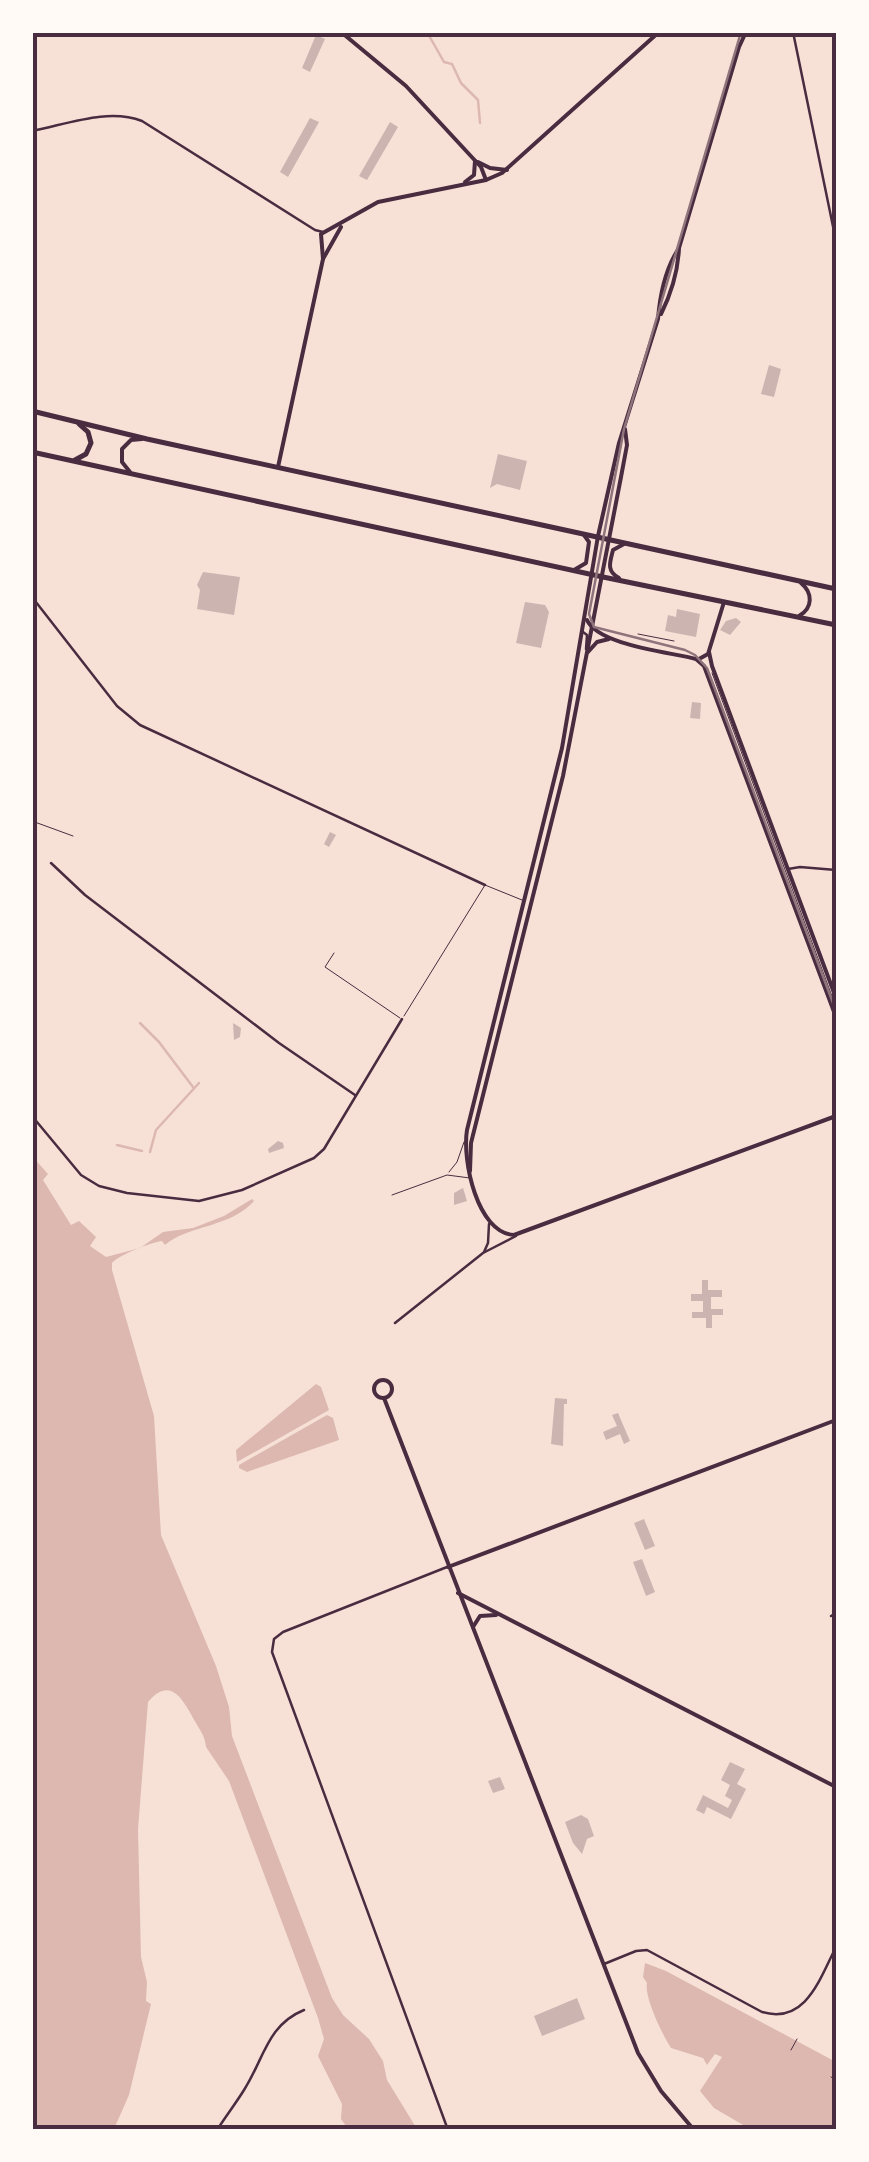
<svg xmlns="http://www.w3.org/2000/svg" width="869" height="2162" font-family="Montserrat,sans-serif">
<style>
.water{fill:#dcb8b0}
.lines{fill:none;stroke-linecap:round;stroke-linejoin:round}
.stream{stroke:#dcb8b0;stroke-width:2.5}
.building{fill:#ccb4b1}
.path{stroke:#4a2c40;stroke-width:1}
.service{stroke:#4a2c40;stroke-width:1}
.pedestrian{stroke:#4a2c40;stroke-width:2.5}
.minor{stroke:#4a2c40;stroke-width:2.5}
.tertiary{stroke:#4a2c40;stroke-width:4}
.secondary{stroke:#4a2c40;stroke-width:5}
.primary{stroke:#4a2c40;stroke-width:5}
.tram{stroke:#8f747c;stroke-width:2.5}
.neatline{fill:none;stroke:#4a2c40;stroke-width:4}
</style>
<rect width="100%" height="100%" fill="#f7e1d7"/>
<g class="water">
<path d="M32,1156L48,1174L43,1180L71,1225L79,1221L96,1237L90,1246L106,1257L140,1248L163,1232L193,1228L224,1216L252,1199L254,1201C232,1227 186,1226 165,1245L162,1241C152,1242 119,1255 112,1263V1270L154,1416L161,1535L216,1666L229,1707L232,1736L332,1998L343,2015L369,2039L383,2061L387,2080L417,2129H348L341,2119L342,2104L318,2056L324,2039L318,2018L229,1781L206,1747C205,1736 201,1732 196,1723C185,1704 172,1673 148,1702L138,1829L141,1957L147,1982L146,2001L151,2004L129,2095L114,2129H33Z"/>
<path d="M316,1384L321,1387L329,1410L237,1462L236,1450Z"/>
<path d="M327,1415L333,1418L339,1440L247,1472L239,1468V1465Z"/>
<path d="M645,1963L666,1971L836,2062V2129H750L714,2108L700,2091L722,2057L715,2054L707,2065L703,2058L671,2048C662,2034 644,1997 647,1983L643,1977Z"/>
</g>
<g class="lines">
<g class="stream">
<path d="M427,32L444,62L452,64L461,83L478,100L480,123"/>
<path d="M140,1023L159,1042L193,1087"/>
<path d="M117,1145L142,1151"/>
<path d="M150,1152L156,1130L199,1083"/>
</g>
</g>
<g class="building">
<path d="M316,35L325,39L310,72L302,68Z"/>
<path d="M310,118L319,122L288,177L280,172Z"/>
<path d="M390,122L398,127L367,180L359,176Z"/>
<path d="M769,365L781,369L774,397L761,394Z"/>
<path d="M498,454L527,461L520,490L497,484L490,488Z"/>
<path d="M203,572L240,577L234,615L197,609L200,590L197,585Z"/>
<path d="M525,602L545,605L549,612L541,648L516,643Z"/>
<path d="M677,609L700,614L696,637L665,631L668,615L676,617Z"/>
<path d="M736,618L741,622L730,635L720,630L726,621Z"/>
<path d="M692,702L701,703L700,719L690,718Z"/>
<path d="M330,832L336,835L329,847L324,844Z"/>
<path d="M233,1023L241,1028L240,1037L234,1040Z"/>
<path d="M278,1141L283,1143L284,1148L269,1153L268,1149Z"/>
<path d="M463,1188L467,1201L454,1205V1193Z"/>
<path d="M702,1280H708V1290H722V1297H711V1309H723V1315H712V1328H706V1318H692V1312H703V1301H691V1294H702Z"/>
<path d="M555,1398L567,1399V1404H564L563,1446L551,1444Z"/>
<path d="M618,1413L630,1441L624,1444L620,1434L606,1440L603,1432L617,1426L612,1415Z"/>
<path d="M644,1519L655,1546L645,1550L634,1523Z"/>
<path d="M642,1559L655,1592L646,1596L633,1562Z"/>
<path d="M730,1762L745,1769L737,1784L746,1789L731,1819L707,1807L704,1814L696,1810L703,1795L728,1808L732,1800L725,1796L730,1785L721,1780Z"/>
<path d="M500,1777L505,1789L493,1793L488,1781Z"/>
<path d="M581,1815L588,1819L594,1836L587,1839L582,1854L573,1843L565,1822Z"/>
<path d="M577,1998L585,2019L542,2036L534,2016Z"/>
</g>
<g class="lines">
<g class="path">
<path d="M638,634L674,641"/>
<path d="M32,821L73,836"/>
<path d="M791,2050L797,2039"/>
<path d="M831,2077L836,2080"/>
</g>
<g class="service">
<path d="M712,673L836,1007"/>
<path d="M334,953L325,967L400,1018"/>
<path d="M404,1016L485,885L522,900"/>
<path d="M449,1172L457,1162L464,1142"/>
<path d="M392,1195L447,1175L470,1178"/>
</g>
<g class="pedestrian">
<path d="M32,597L117,706L140,725L485,885"/>
<path d="M51,863L85,895L279,1043L355,1095"/>
<path d="M32,1116L81,1175L99,1186L127,1193L199,1201L242,1190L314,1158L324,1149L402,1019"/>
</g>
<g class="minor">
<path d="M793,32L836,241"/>
<path d="M32,131C68,124 108,108 142,121L315,230L323,232"/>
<path d="M583,632L587,635L586,649"/>
<path d="M788,869L800,867L836,870"/>
<path d="M484,1252L488,1243L489,1224"/>
<path d="M395,1323L483,1253L516,1236"/>
<path d="M447,1567L283,1632L274,1639L272,1652L448,2130"/>
<path d="M831,1616L836,1613"/>
<path d="M604,1964L636,1951L647,1950L762,2012C806,2025 820,1978 836,1947"/>
<path d="M217,2130C226,2116 236,2103 244,2090C264,2059 267,2025 304,2010"/>
</g>
<g class="tertiary">
<path d="M341,32L406,86L481,167L486,180"/>
<path d="M478,162L490,168L507,170"/>
<path d="M465,182L474,175L475,161"/>
<path d="M679,248C665,269 660,294 658,319L619,443L598,536L562,748L467,1130C462,1160 477,1233 514,1235L836,1116"/>
<path d="M323,259L321,234L378,202L486,180L502,173L659,32"/>
<path d="M661,314C671,294 678,271 679,248L739,47L746,32"/>
<path d="M278,467L323,259L341,227"/>
<path d="M130,472L122,462V449L131,440L142,439"/>
<path d="M574,570L586,563L589,542L584,535"/>
<path d="M619,578C606,571 610,562 613,550L624,544"/>
<path d="M799,616C813,608 813,593 801,583"/>
<path d="M587,620C598,645 669,652 696,659L704,666L836,1017"/>
<path d="M588,652L597,642L609,639"/>
<path d="M709,652L712,666L836,998"/>
<path d="M699,659L708,654L724,602"/>
<path d="M470,1171L471,1143L563,776L621,477L627,445L625,429"/>
<circle cx="383" cy="1389" r="9"/>
<path d="M384,1398L638,2053L661,2091L694,2130"/>
<path d="M448,1567L836,1420"/>
<path d="M458,1593L836,1787"/>
<path d="M473,1627L480,1616L496,1615"/>
</g>
<path class="secondary" d="M75,460L86,454L91,443L88,432L79,424"/>
<g class="primary">
<path d="M32,411L147,439L836,589"/>
<path d="M32,452L603,577L836,625"/>
</g>
<path class="tram" d="M741,32L624,429L589,614L594,627L685,650L695,655L707,668L836,1011"/>
</g>
<rect width="869" height="2162" fill="none" stroke="#fffaf5" stroke-width="70"/>
<rect x="35" y="35" width="799" height="2092" class="neatline"/>
</svg>
